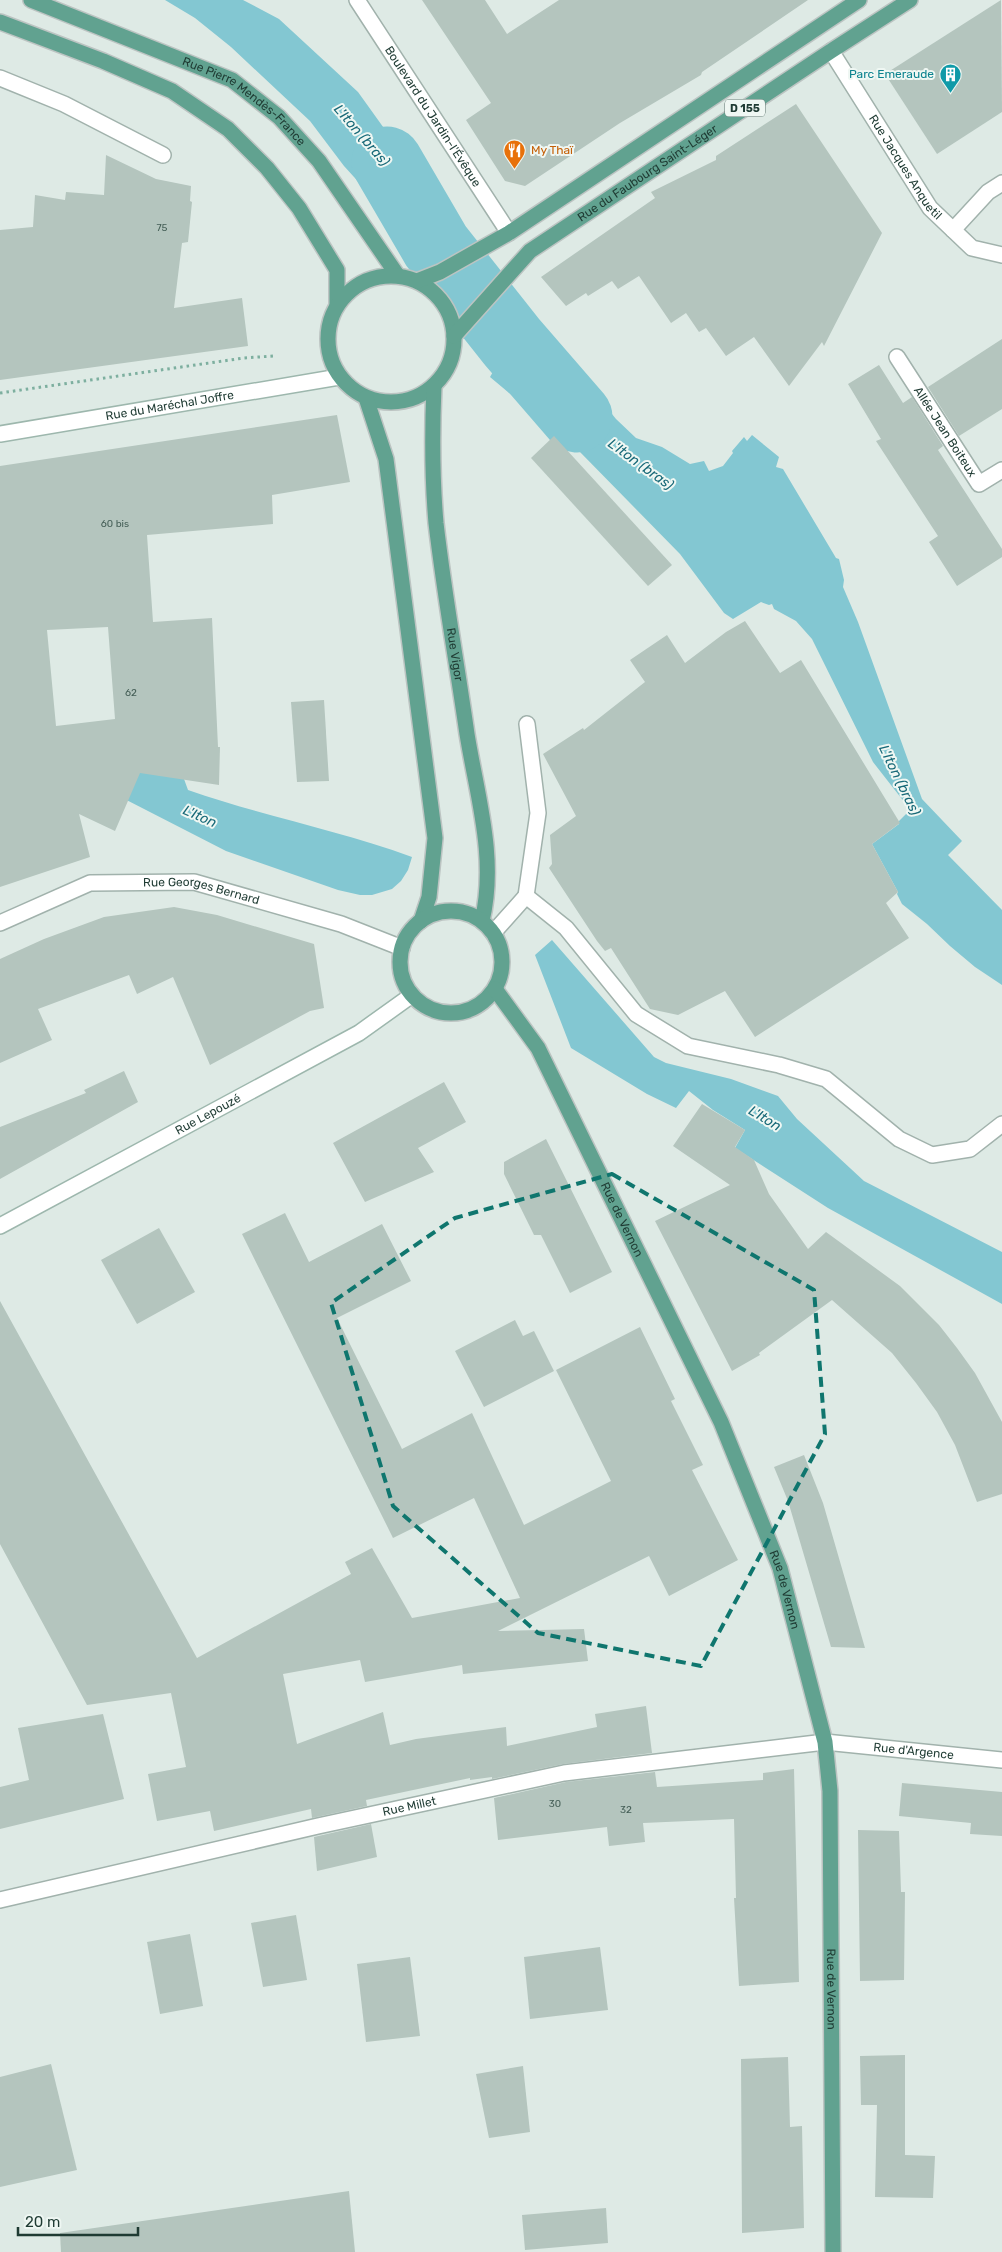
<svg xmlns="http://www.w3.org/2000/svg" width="1002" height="2252" font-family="Rubik,sans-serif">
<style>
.water{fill:#83c7d2}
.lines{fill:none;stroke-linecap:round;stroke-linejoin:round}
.river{stroke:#83c7d2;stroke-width:71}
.building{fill:#b4c5be;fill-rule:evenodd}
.service-casing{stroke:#a1b2ac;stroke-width:18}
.minor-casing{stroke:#a1b2ac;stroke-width:18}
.tertiary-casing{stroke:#a1b2ac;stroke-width:18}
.secondary-casing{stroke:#9db7ad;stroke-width:18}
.primary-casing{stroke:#bcc4c2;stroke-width:18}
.path{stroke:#7daf9f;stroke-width:3;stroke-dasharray:2.5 4;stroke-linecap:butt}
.service{stroke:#fff;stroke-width:15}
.minor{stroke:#fff;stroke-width:15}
.tertiary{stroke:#fff;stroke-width:15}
.secondary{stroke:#fff;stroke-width:15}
.primary{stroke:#61a290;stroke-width:15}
.marked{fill:none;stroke:#0f766e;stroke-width:4;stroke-dasharray:10 6;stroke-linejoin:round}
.labels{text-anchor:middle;stroke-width:4;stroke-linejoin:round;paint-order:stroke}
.number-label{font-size:10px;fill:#445e56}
.shield{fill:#eff7f3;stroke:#5d736d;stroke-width:1}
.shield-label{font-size:11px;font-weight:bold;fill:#1f3b33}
.culture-label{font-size:12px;fill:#0d838f;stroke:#eff7f3;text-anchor:end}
.street-label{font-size:12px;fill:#1f3b33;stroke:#eff7f3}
.food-label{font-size:12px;fill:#c56008;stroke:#eff7f3;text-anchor:start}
.water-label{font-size:14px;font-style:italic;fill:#186978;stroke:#eff7f3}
</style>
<rect width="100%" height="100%" fill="#deeae5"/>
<g class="water">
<path d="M165,0H243L279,19L358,92L462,237L410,252L390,229L364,188L344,166L310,121L231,47L195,18Z"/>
<path d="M525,316L543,326L565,361L574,385L603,403L616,419L636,438L662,447L690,464L704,461L709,471L723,466L733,453L732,451L744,437L747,441L752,435L779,457L776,467L783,469L836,558L839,559L844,580L843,587L858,622L922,799L962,841L948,855L1002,910V985L975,967L950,946L927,924L902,904L897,894L898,892L872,844L899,824L898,822L909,811L905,803L873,762L812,639L796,621L774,609L772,604L769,605L761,602L733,619L724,613L680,554L580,452L490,377Z"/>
<path d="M0,739L184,779L188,790C262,816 338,830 412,857L408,870L401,881L392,889L372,895H360L338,890L226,851L107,790L0,784Z"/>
<path d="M552,940L654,1057L666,1063L731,1079L778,1096L797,1119L864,1181L1002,1252V1304L828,1208L735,1148L745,1130L713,1110L689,1091L676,1108L647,1094L571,1048L535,955Z"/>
</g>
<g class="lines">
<path class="river" d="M387,162L436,246L512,342L577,417"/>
</g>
<g class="building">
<path d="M422,0H485L507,34L559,0H808L702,72L701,75L620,123L525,186L505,181L466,120L491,103Z"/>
<path d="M1001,0L1002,112L937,154L885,74Z"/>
<path d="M796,104L882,233L824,346L822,342L789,386L754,337L726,356L706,328L699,332L686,313L671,323L639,276L618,289L612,281L588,296L586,293L566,306L541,277L655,198L651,192L716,160V156Z"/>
<path d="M106,155L156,179L191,186L190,201L192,202L188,242L182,243L174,308L242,298L248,346L0,380V230L33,227L35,195L65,200L66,192L104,195Z"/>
<path d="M1002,339V409L959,436L928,387Z"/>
<path d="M879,365L903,403L912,397L943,446L938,450L1002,549V557L957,586L929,542L938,536L876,441L881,439L848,384Z"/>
<path d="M337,415L350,482L272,495L273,524L147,535L153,622L212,618L218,747H220L219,785L140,773L115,831L79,814L90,857L0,887V466ZM108,627L115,719L56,726L47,630Z"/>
<path d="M554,436L672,565L648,586L531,458Z"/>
<path d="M745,621L780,673L801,660L900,823L872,844L898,892L886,903L909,938L755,1037L725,991L678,1015L650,1009L611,948L605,951L597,941L549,868L552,864L550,835L576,816L543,754L583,728L584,730L645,682L630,660L667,635L685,663L726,632Z"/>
<path d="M324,700L329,781L297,782L291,702Z"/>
<path d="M174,907L217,915L314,944L324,1008L310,1011L210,1065L173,977L137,994L129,975L38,1009L52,1040L0,1063V959L44,939L104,917Z"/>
<path d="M124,1071L138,1102L0,1179V1127L86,1093L84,1090Z"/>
<path d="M444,1082L466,1122L418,1148L434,1172L365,1202L333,1143Z"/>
<path d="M702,1104L745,1130L735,1147L754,1160L769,1194L808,1249L826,1232L900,1286L939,1325L957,1348L975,1373L1002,1422V1494L977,1502L955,1445L937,1412L916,1383L892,1353L832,1300L759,1353L760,1355L732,1371L655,1221L730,1185L673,1146Z"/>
<path d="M546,1139L612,1272L570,1293L541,1235H534L504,1174V1162Z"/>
<path d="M285,1213L309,1262L382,1224L411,1281L337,1318L402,1449L472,1413L524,1525L611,1481L556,1370L640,1327L675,1399L671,1401L703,1465L692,1470L738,1560L669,1596L649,1556L498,1631L584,1629L588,1661L463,1674L462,1665L365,1682L360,1660L283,1674L297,1744L383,1712L390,1745L416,1739L506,1727L507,1746L597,1727L595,1714L646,1706L652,1753L563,1764L492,1779V1777L470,1780V1778L366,1800L367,1806L312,1818L311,1809L214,1831L210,1811L157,1821L148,1774L186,1767L171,1693L87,1705L0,1544V1301L197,1658L351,1574L345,1562L372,1548L412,1618L520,1598L474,1498L393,1538L242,1234Z"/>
<path d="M159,1228L195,1292L137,1324L101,1260Z"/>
<path d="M515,1320L523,1336L534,1331L554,1371L484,1407L455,1351Z"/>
<path d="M804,1455L823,1503L865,1648L831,1647L788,1501L774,1467Z"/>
<path d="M103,1714L124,1799L0,1829V1787L29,1780L18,1728Z"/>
<path d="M794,1769L799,1982L739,1986L734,1898H736L734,1819L643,1823L645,1842L609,1846L607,1827L498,1840L494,1798L566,1782L655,1772L657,1787L763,1780V1773Z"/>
<path d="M902,1783L1002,1792V1836L970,1834L971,1823L899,1816Z"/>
<path d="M371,1824L377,1857L317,1871L314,1837Z"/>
<path d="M858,1830L899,1831L901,1892H905L904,1980L860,1981Z"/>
<path d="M296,1915L307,1980L263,1987L251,1923Z"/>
<path d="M190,1934L203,2006L160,2014L147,1942Z"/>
<path d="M600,1947L608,2010L530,2019L524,1957Z"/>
<path d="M410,1957L420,2036L366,2042L357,1964Z"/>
<path d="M905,2055V2155L935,2156L933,2198L875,2197L877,2105H861L860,2056Z"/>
<path d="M788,2057L790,2127L802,2126L804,2228L742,2233L741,2059Z"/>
<path d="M51,2064L77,2170L0,2187V2077Z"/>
<path d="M523,2066L530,2132L489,2138L476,2074Z"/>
<path d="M349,2191L355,2252H61L60,2233Z"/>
<path d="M606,2208L608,2243L525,2250L522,2215Z"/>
</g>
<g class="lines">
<defs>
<g id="service">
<path d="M0,78L64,104L163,155"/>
<path d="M953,230L988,192L1002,183"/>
<path d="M526,896L538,813L527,724"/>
<path d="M493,933L526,896L566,928L636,1014L688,1046L779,1065L826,1079L899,1139L932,1155L970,1149L1002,1124"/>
</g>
<g id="minor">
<path id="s1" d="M831,51L930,208L972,248L1002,255"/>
<path id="s2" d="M897,357L979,484L1002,470"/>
<path id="s3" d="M0,923L90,883L194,882L341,924L402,948"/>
<path id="s4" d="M0,1900L318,1826L564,1773L825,1742L1002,1760"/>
</g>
<g id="tertiary">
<path id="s5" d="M357,0L509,233"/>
</g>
<g id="secondary">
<path id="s6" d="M0,434L339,377"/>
<path id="s7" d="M0,1226L359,1033L412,995"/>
</g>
<g id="primary">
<path id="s8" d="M31,0L232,80L279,117L319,161L398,276"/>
<path d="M0,22L103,61L172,91L228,129L267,168L299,208L337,270V305"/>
<circle cx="391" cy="339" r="63"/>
<path d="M417,281L440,272L509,233L859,0"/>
<path id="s9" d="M454,336L530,251L831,51L910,0"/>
<path id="s10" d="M434,386C432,432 432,477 436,523C444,593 457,664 467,734C477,796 497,858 482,921"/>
<path d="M366,398L386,459L435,838L429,897L421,921"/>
<circle cx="451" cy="962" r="51"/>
<path id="s11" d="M495,989L538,1048L721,1422L780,1568L825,1742L830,1791L833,2252"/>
</g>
</defs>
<use href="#service" class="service-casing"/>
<use href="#minor" class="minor-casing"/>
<use href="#tertiary" class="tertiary-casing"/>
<use href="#secondary" class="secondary-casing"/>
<use href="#primary" class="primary-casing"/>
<path class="path" d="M0,393L244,358L273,356"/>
<use href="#service" class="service"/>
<use href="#minor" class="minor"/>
<use href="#tertiary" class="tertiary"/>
<use href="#secondary" class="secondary"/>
<use href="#primary" class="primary"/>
</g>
<path class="marked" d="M612,1174L814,1290L825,1434L701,1666L538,1633L393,1506L331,1303L455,1218Z"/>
<defs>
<symbol id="building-pin" viewBox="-11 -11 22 30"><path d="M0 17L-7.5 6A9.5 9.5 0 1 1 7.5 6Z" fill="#0f9aa8" stroke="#eff7f3"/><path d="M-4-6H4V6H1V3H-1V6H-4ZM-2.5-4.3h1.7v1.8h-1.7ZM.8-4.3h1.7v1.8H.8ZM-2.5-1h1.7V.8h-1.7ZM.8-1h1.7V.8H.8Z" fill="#fff"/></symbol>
<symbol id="restaurant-pin" viewBox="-11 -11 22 30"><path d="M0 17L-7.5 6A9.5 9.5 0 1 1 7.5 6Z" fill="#e8710a" stroke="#eff7f3"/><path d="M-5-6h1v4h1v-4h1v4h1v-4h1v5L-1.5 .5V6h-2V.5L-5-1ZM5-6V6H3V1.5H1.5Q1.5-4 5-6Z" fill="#fff"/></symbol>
</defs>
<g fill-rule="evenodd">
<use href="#building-pin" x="938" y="62" width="25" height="34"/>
<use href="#restaurant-pin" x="502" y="138" width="25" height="34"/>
</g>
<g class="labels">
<g class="number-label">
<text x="162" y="231">75</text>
<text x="115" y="527">60 bis</text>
<text x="131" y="696">62</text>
<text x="555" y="1807">30</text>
<text x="626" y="1813">32</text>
</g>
<rect class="shield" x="725" y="99.5" width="40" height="17" rx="4"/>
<g class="shield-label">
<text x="745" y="112">D 155</text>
</g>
<g class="culture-label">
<text x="934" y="78">Parc Emeraude</text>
</g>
<g class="street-label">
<text dy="4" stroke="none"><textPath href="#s8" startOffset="238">Rue Pierre Mendès-France</textPath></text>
<text dy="4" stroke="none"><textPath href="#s5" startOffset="139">Boulevard du Jardin-l'Évêque</textPath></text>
<text dy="4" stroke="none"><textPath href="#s1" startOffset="138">Rue Jacques Anquetil</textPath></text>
<text dy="4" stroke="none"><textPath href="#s9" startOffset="255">Rue du Faubourg Saint-Léger</textPath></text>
<text dy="4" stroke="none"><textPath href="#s6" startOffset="172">Rue du Maréchal Joffre</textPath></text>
<text dy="4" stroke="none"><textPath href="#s2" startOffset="89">Allée Jean Boiteux</textPath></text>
<text dy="4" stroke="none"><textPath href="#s10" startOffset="270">Rue Vigor</textPath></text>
<text dy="4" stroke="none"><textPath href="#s3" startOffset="211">Rue Georges Bernard</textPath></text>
<text dy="4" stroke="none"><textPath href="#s7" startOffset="236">Rue Lepouzé</textPath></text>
<text dy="4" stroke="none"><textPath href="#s11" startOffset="264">Rue de Vernon</textPath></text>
<text dy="4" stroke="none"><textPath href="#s11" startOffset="669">Rue de Vernon</textPath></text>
<text dy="4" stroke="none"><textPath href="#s4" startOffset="930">Rue d'Argence</textPath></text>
<text dy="4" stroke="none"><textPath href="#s4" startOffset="420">Rue Millet</textPath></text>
<text dy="4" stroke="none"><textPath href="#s11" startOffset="1074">Rue de Vernon</textPath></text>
</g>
<g class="food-label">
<text x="531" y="154">My Thaï</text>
</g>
<g class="water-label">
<text transform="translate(362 135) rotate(49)" y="5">L'Iton (bras)</text>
<text transform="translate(641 464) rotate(36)" y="5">L'Iton (bras)</text>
<text transform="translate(900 780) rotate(64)" y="5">L'Iton (bras)</text>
<text transform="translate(200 816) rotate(24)" y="5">L'Iton</text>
<text transform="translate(765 1118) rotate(31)" y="5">L'Iton</text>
</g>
</g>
<path d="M18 2227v8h120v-8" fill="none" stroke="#1f3b33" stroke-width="2.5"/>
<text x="25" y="2227" font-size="15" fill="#1f3b33" stroke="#eff7f3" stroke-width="4" paint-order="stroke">20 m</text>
</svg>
